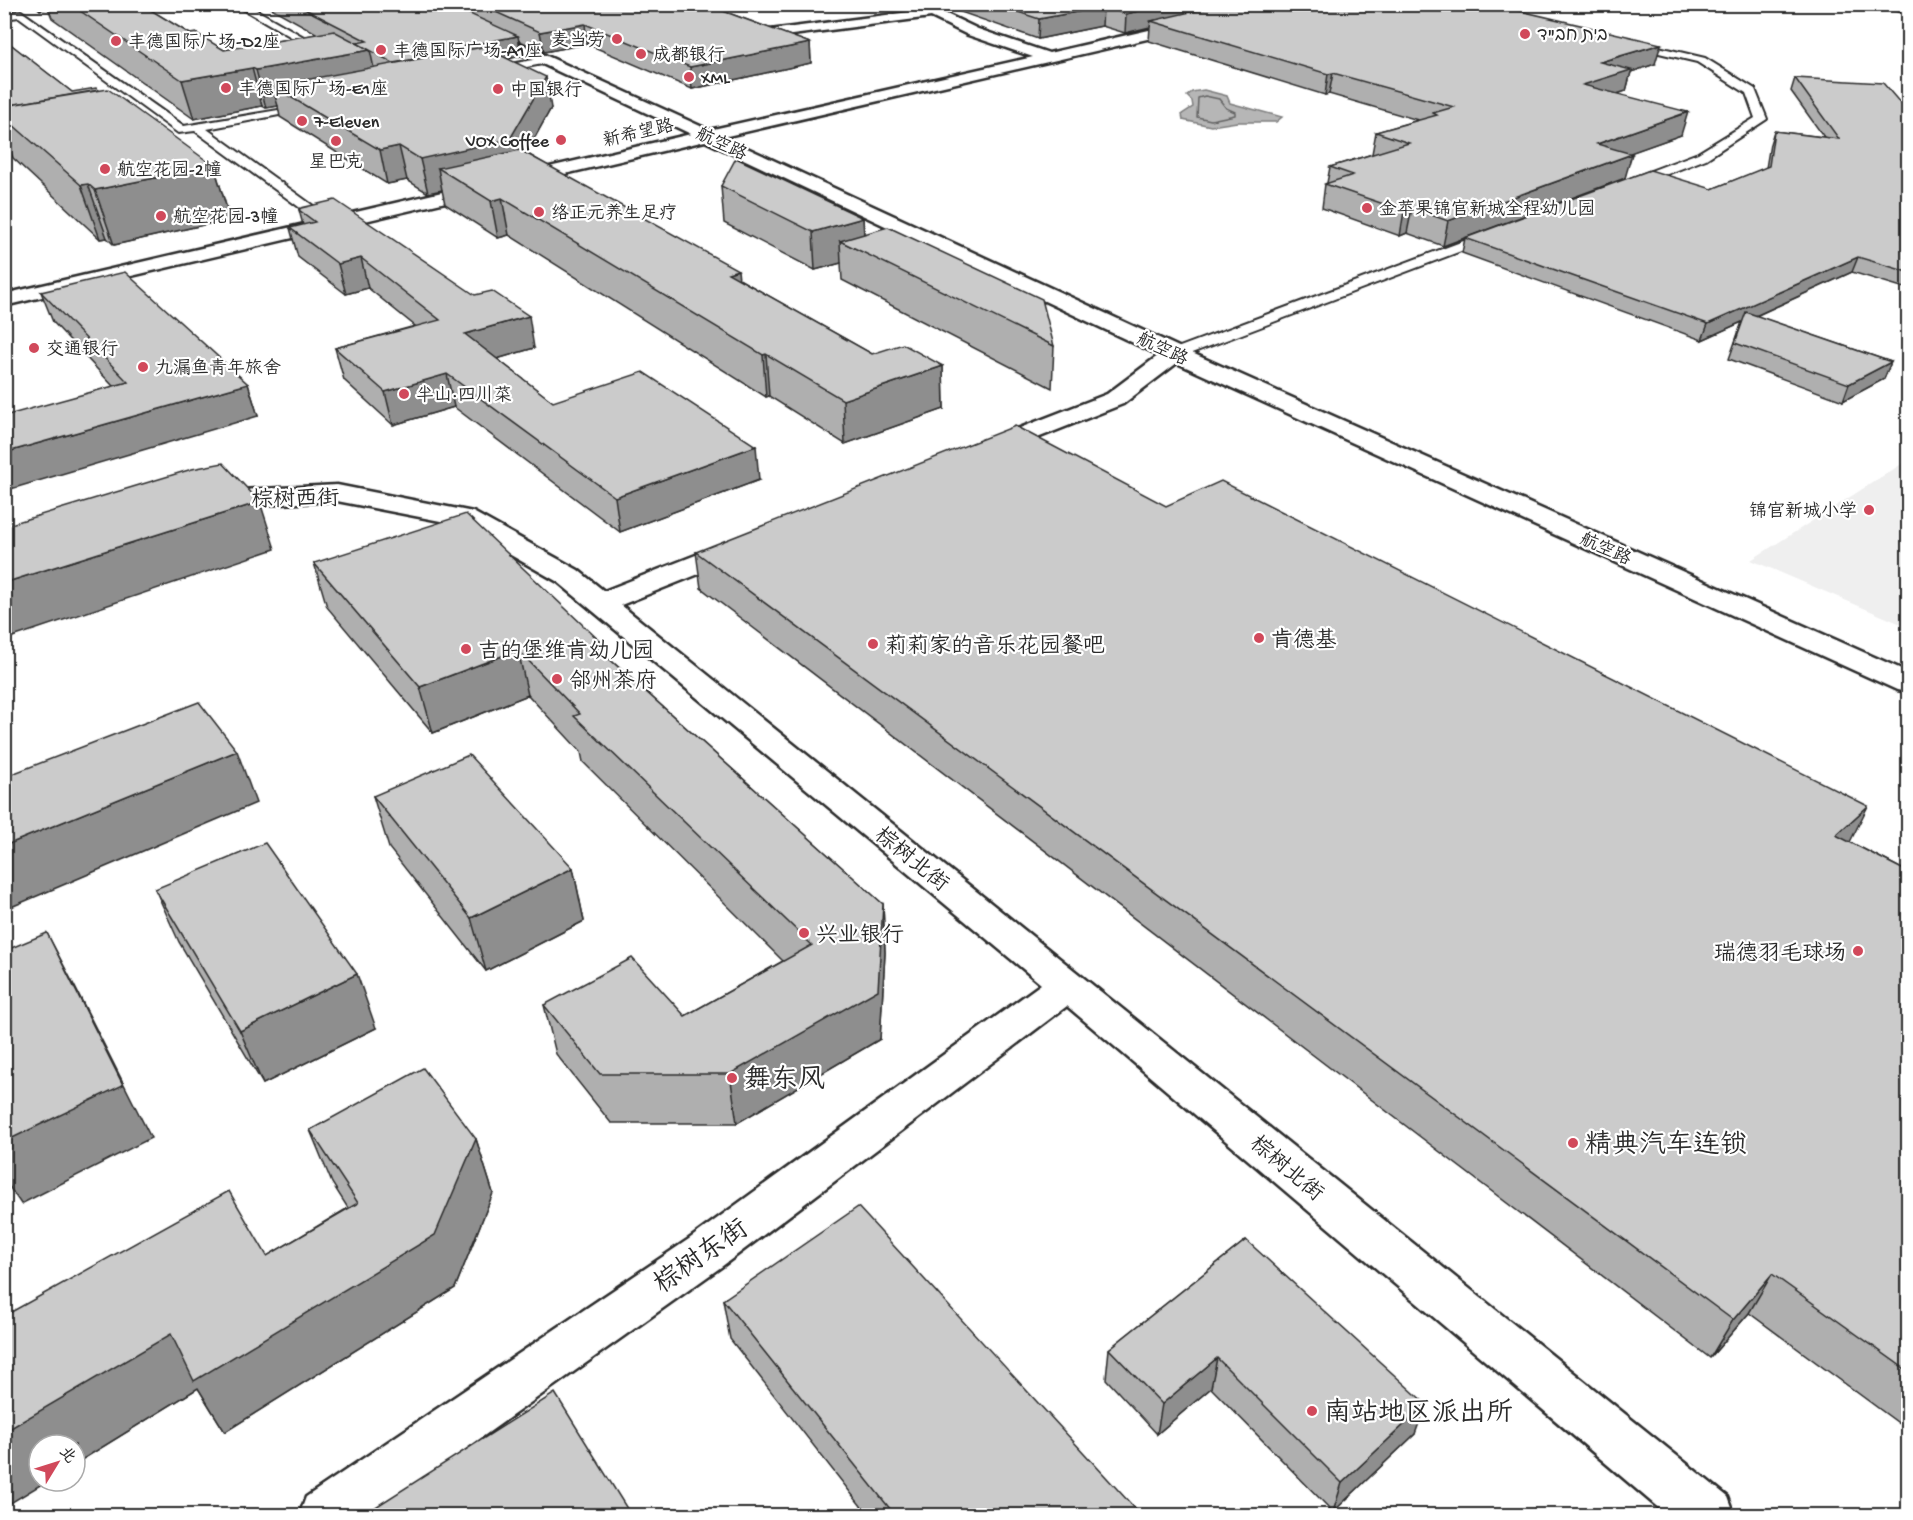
<svg xmlns="http://www.w3.org/2000/svg" width="1913" height="1520" font-family="'Gochi Hand','LXGW WenKai TC','Playpen Sans Hebrew',sans-serif">
<style>
.built{fill:#efefef}
.water{fill:#b6b6b6;stroke:#7e7e7e;stroke-width:1.5}
.lines{fill:none;stroke-linecap:round;stroke-linejoin:round}
.shore{stroke:#636363;stroke-width:1.5}
.service-casing{stroke:#2b2b2b;stroke-width:4}
.minor-casing{stroke:#2b2b2b;stroke-width:5}
.trunk-casing{stroke:#2b2b2b;stroke-width:5}
.service{fill:#fff;fill-rule:evenodd}
.minor{fill:#fff;fill-rule:evenodd}
.trunk{fill:#fff;fill-rule:evenodd}
.wall{fill:#afafaf;stroke:#2b2b2b;stroke-width:1.5}
.shaded-wall{fill:#8e8e8e;stroke:#2b2b2b;stroke-width:1.5}
.building{fill:#cbcbcb;stroke:#2b2b2b;stroke-width:1.5}
.poi-dot{fill:#d1495b;stroke:#fff;stroke-width:2}
.labels{text-anchor:middle;stroke-width:4.5;stroke-linejoin:round;paint-order:stroke}
.far-poi-label{font-size:18px;fill:#2b2b2b;stroke:#fff;text-anchor:start}
.far-street-label{font-size:18px;fill:#2b2b2b;stroke:#fff}
.street-label{font-size:22px;fill:#2b2b2b;stroke:#fff}
.poi-label{font-size:22px;fill:#2b2b2b;stroke:#fff;text-anchor:start}
.near-poi-label{font-size:27px;fill:#2b2b2b;stroke:#fff;text-anchor:start}
.near-street-label{font-size:27px;fill:#2b2b2b;stroke:#fff}
</style>
<rect width="100%" height="100%" fill="#fff"/>
<filter id="ink" filterUnits="userSpaceOnUse"><feTurbulence type="fractalNoise" baseFrequency=".0167" numOctaves="2"/><feDisplacementMap in="SourceGraphic" scale="12" xChannelSelector="R" yChannelSelector="G"/><feConvolveMatrix kernelMatrix="1 2 1 2 8 2 1 2 1" color-interpolation-filters="sRGB"/></filter>
<g filter="url(#ink)">
<path class="built" d="M1908,460V627L1751,560Z"/>
<path class="water" d="M1204,90L1227,96L1230,103L1282,117L1276,122H1237L1211,126L1183,120L1182,114L1193,107L1192,101L1187,96L1192,92Z"/>
<g class="lines">
<path class="shore" d="M1205,96L1219,99L1226,108L1235,112V115L1211,120L1197,117L1198,98Z"/>
<defs>
<g id="service">
<path d="M234,4H246L330,52L321,54Z"/>
<path d="M21,11L184,126L314,104V108L310,109L207,129L337,223L330,227L325,226L195,131L178,133L19,17L4,19V13Z"/>
<path d="M1629,40L1705,58L1755,89L1767,119L1706,159L1634,187H1624L1623,184L1624,181L1698,153L1755,118L1746,93L1697,62L1625,45V41Z"/>
<path d="M544,58L549,61L548,63L489,74L484,71L489,68Z"/>
<path d="M41,142L45,143V149L4,157V149Z"/>
<path d="M1493,230L1498,231L1500,234L1498,237L1181,357L1175,359L1167,354L1169,351Z"/>
</g>
<g id="minor">
<path d="M415,4H433L709,130L1033,57L968,35L931,17L761,39L673,4H692L762,31L925,10L922,4H935L938,10L978,29L1049,53L1262,4H1287L1281,8L723,137L1183,349L1908,672V692L1897,690L1177,363L1123,404L997,454L988,456L979,454L976,449L979,444L1107,394L1159,355L705,141L4,306V294L691,134Z"/>
<path d="M337,485L473,512L578,570L604,591L729,542L739,540L749,542L753,548L749,554L621,605L1728,1497L1735,1516H1668L1067,1006L721,1267L371,1516H299L306,1497L689,1239L1041,984L558,582L456,524L337,501L240,506L212,512L203,510L199,504L203,498L240,490Z"/>
</g>
<path id="trunk" d="M1882,4H1908V12L1883,7Z"/>
</defs>
<use href="#service" class="service-casing"/>
<use href="#minor" class="minor-casing"/>
<use href="#trunk" class="trunk-casing"/>
<use href="#service" class="service"/>
<use href="#minor" class="minor"/>
<use href="#trunk" class="trunk"/>
</g>
<g class="wall">
<path d="M33,4H141L190,34L224,50L318,34L264,4H704L810,43L811,63L692,89L587,44L544,52L518,40L521,56L508,59L551,108L526,153L739,279L872,354L943,366L944,409L845,444L769,396L766,397L509,235L498,238L445,204L442,190L428,193L407,180L387,184L280,117L278,106L266,108L262,106L194,119L52,18L48,8L40,10Z"/>
<path d="M811,4H849L845,7Z"/>
<path d="M938,4H1481L1655,64L1631,72L1626,91L1617,94L1681,135L1629,153L1625,178L1443,246L1407,233L1400,236L1322,208L1325,184L1327,183L1330,167L1372,154L1376,132L1418,120L1329,94L1325,95L1149,41L1150,27L1125,33L1102,26L1038,39Z"/>
<path d="M4,39L72,92L214,166L230,219L114,245L107,238L100,239L13,158L9,146L4,147Z"/>
<path d="M1795,78L1908,112V289L1852,272L1756,316L1891,362L1884,379L1843,401L1729,359L1742,322L1702,340L1462,253L1465,238L1712,189L1766,168L1770,144L1774,131L1824,137L1791,91Z"/>
<path d="M721,186L863,218L864,234L1054,346L1052,388L842,280L841,263L815,270L724,223Z"/>
<path d="M299,210L534,348L497,359L553,402L759,480L620,532L454,407L393,425L344,380L335,348L415,326L368,288L346,294L298,257L290,228L303,225Z"/>
<path d="M41,292L248,384L258,416L113,386L53,322Z"/>
<path d="M1166,506L1850,842L1908,872V1430L1749,1313L1710,1358L701,588L696,552Z"/>
<path d="M314,563L606,656L883,904L885,953L880,1039L737,1123H611L556,1054L544,1005L685,1016L783,961L583,762L581,752L528,695L433,733L327,607Z"/>
<path d="M373,796L573,868L584,921L486,971L389,848Z"/>
<path d="M155,889L376,1028L263,1084L179,942Z"/>
<path d="M310,1130L476,1139L493,1193L455,1288L225,1432L198,1388L75,1464V1445L267,1256L348,1208L332,1183Z"/>
<path d="M1246,1240L1415,1434L1333,1512L1211,1388L1157,1434L1106,1379L1109,1349Z"/>
<path d="M723,1300L1141,1515H868L730,1339Z"/>
</g>
<g class="shaded-wall">
<path d="M38,4H47L48,8L40,10Z"/>
<path d="M1167,4H1250L1151,21L1150,27L1125,33L1126,14Z"/>
<path d="M1103,7L1102,26L1038,39L1039,19Z"/>
<path d="M585,24L587,44L544,52L540,32Z"/>
<path d="M518,36L521,56L472,66L397,84L393,63L463,46Z"/>
<path d="M810,43L811,63L692,89L690,67Z"/>
<path d="M1661,44L1655,64L1631,72L1626,91L1577,107L1583,85L1600,62Z"/>
<path d="M370,50L378,87L272,86L278,106L266,108L256,70Z"/>
<path d="M252,68L262,106L194,119L182,80Z"/>
<path d="M1333,73L1329,94L1325,95L1328,74Z"/>
<path d="M546,77L551,108L516,172L438,168L442,190L428,193L420,159Z"/>
<path d="M1688,112L1681,135L1591,167L1597,144Z"/>
<path d="M4,135L9,146L4,147Z"/>
<path d="M399,146L407,180L387,184L380,150Z"/>
<path d="M1632,154L1625,178L1443,246L1448,221Z"/>
<path d="M214,166L230,219L114,245L95,190Z"/>
<path d="M88,184L107,238L100,239L81,185Z"/>
<path d="M502,198L509,235L498,238L491,201Z"/>
<path d="M1412,208L1407,233L1400,236L1404,211Z"/>
<path d="M863,218L865,253L840,241L841,263L815,270L813,232Z"/>
<path d="M1858,257L1852,272L1702,340L1708,324Z"/>
<path d="M361,258L368,288L346,294L338,264Z"/>
<path d="M738,270L742,310L728,273Z"/>
<path d="M529,316L534,348L472,366L465,334Z"/>
<path d="M766,354L769,396L766,397L763,355Z"/>
<path d="M1891,362L1884,379L1843,401L1849,384Z"/>
<path d="M943,366L944,409L845,444L843,400Z"/>
<path d="M447,374L454,407L393,425L385,392Z"/>
<path d="M248,384L258,416L4,491V453Z"/>
<path d="M756,446L759,480L620,532L615,497Z"/>
<path d="M260,502L275,549L4,640V583Z"/>
<path d="M604,645L612,691L597,648Z"/>
<path d="M518,650L528,695L433,733L420,687Z"/>
<path d="M237,751L256,803L4,910V846Z"/>
<path d="M1868,806L1849,844L1836,835Z"/>
<path d="M573,868L584,921L486,971L471,918Z"/>
<path d="M883,904L885,953L880,1039L737,1123L730,1074Z"/>
<path d="M47,933L75,987L151,1138L21,1204L4,1179V1142Z"/>
<path d="M357,974L376,1028L263,1084L240,1031Z"/>
<path d="M476,1139L493,1193L455,1288L225,1432L198,1388L75,1464V1445H39V1481H47L4,1507V1432Z"/>
<path d="M1772,1274L1749,1313L1710,1358L1733,1320Z"/>
<path d="M1217,1358L1211,1388L1157,1434L1162,1404Z"/>
<path d="M1426,1404L1415,1434L1333,1512L1342,1483Z"/>
</g>
<g class="building">
<path d="M70,4H141L190,34L196,33L224,50L334,31L370,50L256,70L252,68L182,80Z"/>
<path d="M295,4H448L518,36L463,46L469,49L393,63L357,43L367,41Z"/>
<path d="M478,4H704L810,43L690,67L585,24L540,32Z"/>
<path d="M994,4H1167L1126,14L1103,7L1039,19Z"/>
<path d="M1225,4H1481L1485,5L1491,4L1661,44L1600,62L1631,70L1583,85L1688,112L1597,144L1632,154L1448,221L1412,208L1404,211L1325,184L1353,175L1330,167L1409,143L1376,132L1437,115L1433,113L1454,107L1333,73L1328,74L1151,21Z"/>
<path d="M4,39L72,92L96,88L99,90L4,106Z"/>
<path d="M483,47L546,77L510,139L420,159L399,146L380,150L272,86Z"/>
<path d="M1795,78L1883,83L1908,112V272L1858,257L1708,324L1465,238L1650,170L1712,189L1769,166L1774,131L1839,139Z"/>
<path d="M108,89L214,166L95,190L88,184L81,185L4,117V106Z"/>
<path d="M520,150L738,270L728,273L872,354L903,344L943,366L843,400L766,354L763,355L502,198L491,201L438,168Z"/>
<path d="M736,158L863,218L813,232L721,186Z"/>
<path d="M335,200L475,295L492,291L529,316L465,334L553,402L643,372L756,446L615,497L447,374L385,392L335,348L440,320L361,258L338,264L290,228L315,222L299,210L301,208Z"/>
<path d="M888,227L1042,299L1054,346L840,241Z"/>
<path d="M125,272L248,384L4,453V416L128,382L41,292Z"/>
<path d="M1746,312L1891,362L1849,384L1735,343Z"/>
<path d="M1015,426L1166,506L1221,481L1868,806L1836,835L1908,872V1371L1772,1274L1733,1320L696,552Z"/>
<path d="M223,463L260,502L4,583V526L192,469Z"/>
<path d="M466,514L604,645L597,648L883,904L878,990L730,1074H600L544,1005L632,958L685,1016L812,945L574,716L580,714L518,650L420,687L314,563Z"/>
<path d="M199,702L237,751L4,846V777Z"/>
<path d="M469,755L573,868L471,918L373,796Z"/>
<path d="M265,843L357,974L240,1031L155,889Z"/>
<path d="M47,933L123,1085L4,1142V951Z"/>
<path d="M423,1068L476,1139L435,1235L194,1381L171,1334L4,1432V1316L229,1191L267,1256L358,1203L310,1130Z"/>
<path d="M858,1207L1141,1515H895L723,1300Z"/>
<path d="M1246,1240L1426,1404L1342,1483L1217,1358L1162,1404L1109,1349Z"/>
<path d="M555,1393L631,1515H363Z"/>
</g>
</g>
<g class="poi-dot">
<circle cx="1525" cy="34" r="6"/>
<circle cx="617" cy="39" r="6"/>
<circle cx="116" cy="41" r="6"/>
<circle cx="381" cy="50" r="6"/>
<circle cx="641" cy="54" r="6"/>
<circle cx="689" cy="77" r="6"/>
<circle cx="226" cy="88" r="6"/>
<circle cx="498" cy="89" r="6"/>
<circle cx="302" cy="121" r="6"/>
<circle cx="561" cy="140" r="6"/>
<circle cx="336" cy="141" r="6"/>
<circle cx="105" cy="169" r="6"/>
<circle cx="1367" cy="208" r="6"/>
<circle cx="539" cy="212" r="6"/>
<circle cx="161" cy="216" r="6"/>
<circle cx="34" cy="348" r="6"/>
<circle cx="143" cy="367" r="6"/>
<circle cx="404" cy="394" r="6"/>
<circle cx="1869" cy="510" r="6"/>
<circle cx="1259" cy="638" r="6"/>
<circle cx="873" cy="644" r="6"/>
<circle cx="466" cy="649" r="6"/>
<circle cx="557" cy="679" r="6"/>
<circle cx="804" cy="933" r="6"/>
<circle cx="1858" cy="951" r="6"/>
<circle cx="732" cy="1078" r="6"/>
<circle cx="1573" cy="1143" r="6"/>
<circle cx="1312" cy="1411" r="6"/>
</g>
<g class="labels">
<g class="far-poi-label">
<text x="1537" y="40">בית חב"ד</text>
<text x="605" y="45" text-anchor="end">麦当劳</text>
<text x="128" y="47">丰德国际广场-D2座</text>
<text x="393" y="56">丰德国际广场-A1座</text>
<text x="653" y="60">成都银行</text>
<text x="701" y="83">XML</text>
<text x="238" y="94">丰德国际广场-E1座</text>
<text x="510" y="95">中国银行</text>
<text x="314" y="127">7-Eleven</text>
<text x="549" y="146" text-anchor="end">VOX Coffee</text>
<text x="336" y="167" text-anchor="middle">星巴克</text>
<text x="117" y="175">航空花园-2幢</text>
<text x="1379" y="214">金苹果锦官新城全程幼儿园</text>
<text x="551" y="218">络正元养生足疗</text>
<text x="173" y="222">航空花园-3幢</text>
<text x="46" y="354">交通银行</text>
<text x="155" y="373">九漏鱼青年旅舍</text>
<text x="416" y="400">半山·四川菜</text>
<text x="1857" y="516" text-anchor="end">锦官新城小学</text>
</g>
<g class="far-street-label">
<text transform="translate(638 132) rotate(-13)" y="6">新希望路</text>
<text transform="translate(722 143) rotate(25)" y="6">航空路</text>
<text transform="translate(1163 348) rotate(25)" y="6">航空路</text>
<text transform="translate(1606 548) rotate(24)" y="6">航空路</text>
</g>
<g class="street-label">
<text transform="translate(295 497) rotate(-1)" y="8">棕树西街</text>
<text transform="translate(913 858) rotate(39)" y="8">棕树北街</text>
<text transform="translate(1288 1167) rotate(40)" y="8">棕树北街</text>
</g>
<g class="poi-label">
<text x="1271" y="646">肯德基</text>
<text x="885" y="652">莉莉家的音乐花园餐吧</text>
<text x="478" y="657">吉的堡维肯幼儿园</text>
<text x="569" y="687">邻州茶府</text>
<text x="816" y="941">兴业银行</text>
<text x="1846" y="959" text-anchor="end">瑞德羽毛球场</text>
</g>
<g class="near-poi-label">
<text x="744" y="1087">舞东风</text>
<text x="1585" y="1152">精典汽车连锁</text>
<text x="1324" y="1420">南站地区派出所</text>
</g>
<g class="near-street-label">
<text transform="translate(700 1255) rotate(-35)" y="9">棕树东街</text>
</g>
</g>
<rect width="1913" height="1520" fill="none" stroke="#fff" stroke-width="24"/>
<rect x="12" y="12" width="1889" height="1496" fill="none" stroke="#2b2b2b" stroke-width="2" filter="url(#ink)"/>
<g transform="translate(57 1463) rotate(52)"><circle r="28" fill="#ffffff" stroke="#aaaaaa" stroke-width="1.5"/>
<path d="M0-4.5L10 22L0 15L-10 22Z" fill="#d1495b"/>
<text y="-9" font-size="16" font-weight="bold" text-anchor="middle" fill="#2b2b2b">北</text>
</g>
</svg>
